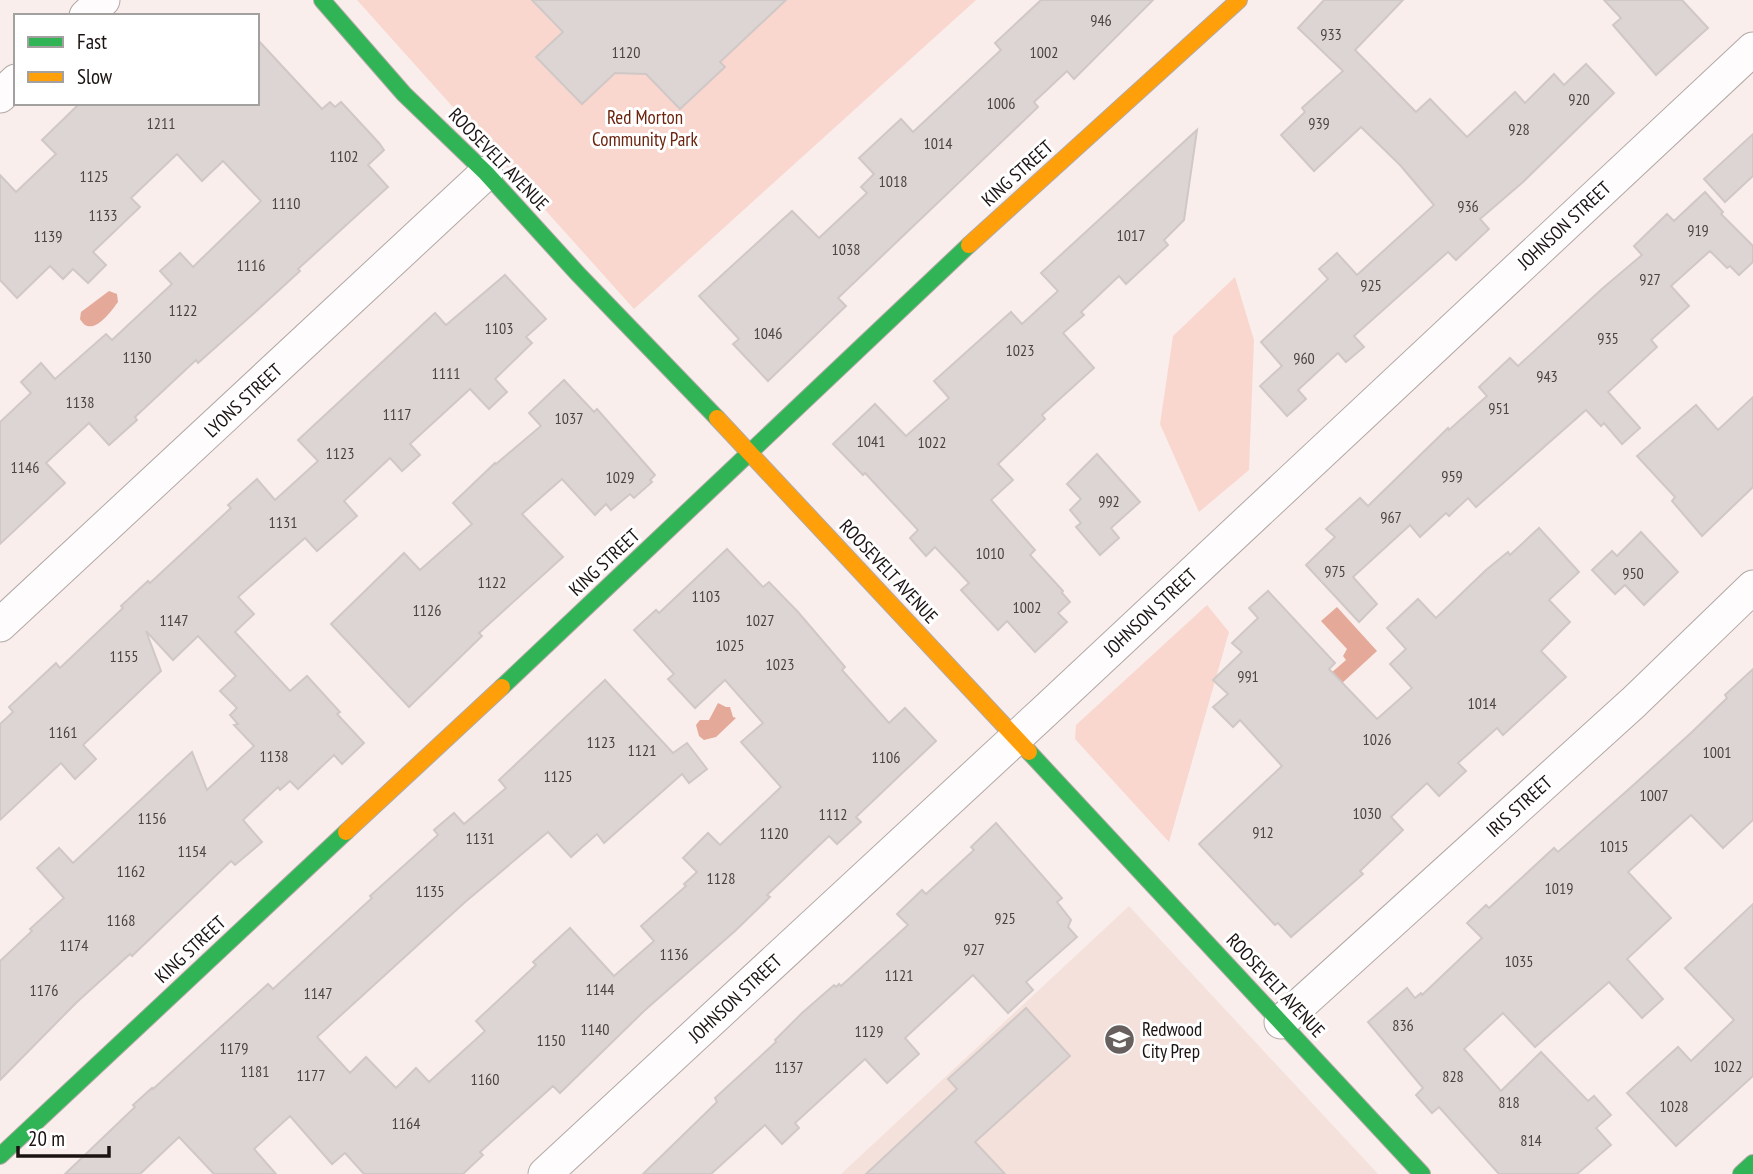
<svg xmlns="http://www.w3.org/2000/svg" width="1753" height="1174" font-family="'PT Sans Narrow',sans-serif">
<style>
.built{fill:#f4e1db}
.green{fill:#f9d7ce}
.water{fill:#e4a998}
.building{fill:#ddd5d3;stroke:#d0c8c6;stroke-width:2}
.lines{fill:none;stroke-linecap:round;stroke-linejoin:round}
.street-casing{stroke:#b2a9a7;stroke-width:35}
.fast-casing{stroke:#b2a9a7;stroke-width:18}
.slow-casing{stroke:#b2a9a7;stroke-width:18}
.street{stroke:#fefcfc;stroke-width:33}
.fast{stroke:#30b455;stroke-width:16}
.slow{stroke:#ff9f0a;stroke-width:16}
.labels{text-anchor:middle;stroke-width:6;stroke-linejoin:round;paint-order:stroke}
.number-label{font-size:16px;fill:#4b4442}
.park-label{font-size:19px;fill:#6c240f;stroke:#fff}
.street-label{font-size:19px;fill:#1a1311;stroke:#fff}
.poi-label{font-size:19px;fill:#1a1311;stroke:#fff;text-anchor:start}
</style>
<rect width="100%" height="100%" fill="#f9eeec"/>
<path class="built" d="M1129,906L1378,1174H841Z"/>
<g class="green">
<path d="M357,0H976L634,309Z"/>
<path d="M1235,277L1254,340L1249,470L1199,512L1160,424L1173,336Z"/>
<path d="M1207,605L1229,632L1169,842L1075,739L1076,725Z"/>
</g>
<g class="water">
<path d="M109,291L117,294L118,302C110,313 91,339 80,319L81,312Z"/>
<path d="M1337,607L1377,651L1340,685L1330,674L1346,660L1343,656L1347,649L1321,621Z"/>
<path d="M718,703L726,707H730L733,717L736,718L716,737L704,740L699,736L696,725L700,720H709Z"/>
</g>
<g class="building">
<path d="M532,0H786L720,62L725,67L680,109L646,74L615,73L582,104L536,57L563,32Z"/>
<path d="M1041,0H1153L1074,79L1067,71L1034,102L1038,107L838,298L846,306L768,381L733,344L739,339L699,296L792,211L819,238L867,193L861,187L874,174L859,158L901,119L913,132L1001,50L995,43Z"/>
<path d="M1324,0H1403L1355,50L1416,112L1430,99L1467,137L1515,92L1525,103L1554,74L1564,85L1586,64L1614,93L1523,182L1480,219L1489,229L1456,260L1448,252L1354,336L1364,347L1346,362L1338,353L1298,390L1306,399L1287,416L1260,386L1282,366L1261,342L1328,279L1319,269L1337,253L1357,275L1434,205L1400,165L1361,127L1314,171L1281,135L1305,112L1302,108L1343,71L1298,28Z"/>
<path d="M1604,0H1682L1708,28L1656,75L1613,25L1621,18Z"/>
<path d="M257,39L322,109L330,102L335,107L341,102L379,143L384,150L368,165L388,187L298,269L300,271L253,314L198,363L196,360L135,417L137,420L109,445L89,423L46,463L65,483L0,544V422L31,393L21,382L41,363L55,379L106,334L112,340L172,284L160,271L180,253L193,267L261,201L223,161L202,181L177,154L131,198L140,207L93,252L106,265L88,283L73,269L63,279L50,266L17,298L0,280V175L16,192L56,154L42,140L80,103H257Z"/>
<path d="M1197,130L1184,220L1164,240L1168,245L1126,284L1119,276L1081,312L1084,315L1063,333L1094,368L1042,415L1045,419L998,464L1013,480L991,500L1035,550L1030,555L1063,591L1062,593L1070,602L1058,613L1067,622L1035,652L1007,621L998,630L961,590L969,583L935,547L926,556L910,538L918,530L865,473L863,475L833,444L875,404L906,436L949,398L934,381L1011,312L1022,324L1058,291L1041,273Z"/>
<path d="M1753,134V176L1725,202L1704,179Z"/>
<path d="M1705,192L1723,212L1721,214L1753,246V262L1739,275L1730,266L1727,268L1710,251L1671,286L1689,306L1651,340L1657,347L1608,392L1640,428L1622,444L1604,423L1601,426L1586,410L1476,507L1468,498L1449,516L1446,513L1420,537L1410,525L1353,577L1377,604L1359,622L1306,565L1335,537L1326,529L1360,498L1368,506L1448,428L1449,430L1487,396L1479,387L1510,358L1518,366L1603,288L1642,255L1634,246L1667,214L1674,221Z"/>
<path d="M505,275L546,319L526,337L532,343L495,379L507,392L489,409L470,389L410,444L420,455L402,471L390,458L344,501L357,516L317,551L305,538L238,597L254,614L235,632L290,691L307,676L340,712L337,714L364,743L342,764L334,755L298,789L290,781L280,790L278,787L243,820L262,842L235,865L231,861L132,956L130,954L77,1002L0,1080V961L32,931L30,929L64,898L37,868L59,848L73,863L192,752L207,790L254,746L234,725L238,724L230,715L237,708L220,691L236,676L198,636L173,660L146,631L161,671L83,745L96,759L75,779L61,763L0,820V724L13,712L9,707L56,663L60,668L123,608L121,606L148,581L150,583L231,508L228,505L257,479L275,500L318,461L298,440L435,313L446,325Z"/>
<path d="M564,380L594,412L597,409L655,475L650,480L652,482L634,498L630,494L611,510L606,504L595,515L562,479L522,514L563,557L479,633L482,636L409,707L331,624L404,553L420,570L472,524L453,503L495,463L496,464L541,426L529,413Z"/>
<path d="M1753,397V487L1702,536L1672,501L1675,497L1637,456L1696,405L1718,430Z"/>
<path d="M1097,454L1140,502L1111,528L1119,538L1100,555L1076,527L1081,523L1070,510L1081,499L1067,484Z"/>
<path d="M1539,528L1579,572L1549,600L1570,622L1541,651L1566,677L1503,735L1497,728L1458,763L1466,771L1439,796L1427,783L1391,817L1403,830L1360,871L1363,874L1291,937L1278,923L1275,925L1199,844L1282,766L1240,720L1233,727L1213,707L1228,694L1213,680L1242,652L1232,643L1258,618L1249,608L1268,591L1335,663L1329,669L1377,719L1412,688L1390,664L1406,649L1387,628L1418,599L1436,618L1486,570L1508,552L1510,555Z"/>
<path d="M1641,532L1678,572L1644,605L1625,585L1615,594L1592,570L1612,551L1617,556Z"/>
<path d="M727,549L763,587L769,582L798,612L845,667L842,670L889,723L905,708L936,741L856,817L861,822L837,844L829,836L767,895L770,897L735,931L644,1011L560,1093L553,1086L480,1152L483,1155L463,1174H364L345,1153L332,1164L290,1116L254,1149L276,1174H214L179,1137L140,1174H65L135,1107L133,1105L152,1088L153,1089L268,984L273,989L372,898L370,896L438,835L434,830L454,813L464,824L506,788L499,780L605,680L673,753L687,743L707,769L689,783L682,774L604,843L597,834L571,857L548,832L464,903L317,1037L350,1073L366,1057L396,1088L416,1068L429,1082L485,1031L476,1021L536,965L533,962L570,928L614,976L654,941L641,926L686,886L684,884L697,872L683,858L708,833L720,845L781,787L741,742L763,723L725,680L695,708L668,679L674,674L634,630L656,610L659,613Z"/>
<path d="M1753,669V820L1723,848L1691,815L1628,872L1671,918L1627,959L1663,999L1642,1018L1609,982L1535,1047L1503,1013L1464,1049L1501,1091L1541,1052L1588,1101L1594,1096L1611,1115L1596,1128L1611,1145L1577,1174H1499L1439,1107L1432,1113L1416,1095L1423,1088L1368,1022L1407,988L1415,998L1421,993L1422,995L1482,938L1467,923L1486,905L1489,908L1554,848L1558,852L1629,789L1692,732L1727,698L1725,695Z"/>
<path d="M996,823L1062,898L1057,902L1071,920L1068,927L1077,937L1026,982L1033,990L1008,1013L973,975L905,1038L919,1054L887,1083L865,1059L795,1123L799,1128L782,1144L765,1125L711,1174H643L717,1102L715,1098L776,1042L775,1040L802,1013L834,985L836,987L839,984L841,986L908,925L897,914L922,890L926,894L974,850L971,847Z"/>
<path d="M1753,904V1076L1676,1146L1627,1093L1678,1047L1691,1061L1734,1020L1685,968Z"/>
<path d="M1026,1008L1070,1056L975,1142L1005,1174H866L957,1089L948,1079Z"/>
</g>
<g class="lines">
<defs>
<g id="street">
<path d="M86,16L103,0"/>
<path d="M0,96L16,81"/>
<path d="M0,625L486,173"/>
<path d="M1281,1022L1634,702L1753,587"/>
<path d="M545,1174L1045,711L1753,49"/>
</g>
<g id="fast">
<path d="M322,0L404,94L486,173L578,274L717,418"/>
<path d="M502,687L969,245"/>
<path d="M1029,752L1422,1174"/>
<path d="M0,1156L346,832"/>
<path d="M1741,1174L1753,1163"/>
</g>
<g id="slow">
<path d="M969,245L1239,0"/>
<path d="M717,418L1029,752"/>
<path d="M346,832L502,687"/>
</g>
</defs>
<use href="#street" class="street-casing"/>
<use href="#fast" class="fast-casing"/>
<use href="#slow" class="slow-casing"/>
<use href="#street" class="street"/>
<use href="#fast" class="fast"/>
<use href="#slow" class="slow"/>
</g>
<defs>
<symbol id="school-disc" viewBox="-11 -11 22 22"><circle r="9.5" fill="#68605e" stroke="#fff"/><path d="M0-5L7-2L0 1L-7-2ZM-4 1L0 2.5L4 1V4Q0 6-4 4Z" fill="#fff"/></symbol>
</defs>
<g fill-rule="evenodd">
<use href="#school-disc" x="1102" y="1022" width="35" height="35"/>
</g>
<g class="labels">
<g class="number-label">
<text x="1101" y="26">946</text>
<text x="1331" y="40">933</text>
<text x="626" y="58">1120</text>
<text x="1044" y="58">1002</text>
<text x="1579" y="105">920</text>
<text x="1001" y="109">1006</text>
<text x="161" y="129">1211</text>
<text x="1319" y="129">939</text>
<text x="1519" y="135">928</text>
<text x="938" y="149">1014</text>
<text x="344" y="162">1102</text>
<text x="94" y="182">1125</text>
<text x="893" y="187">1018</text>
<text x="286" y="209">1110</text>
<text x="1468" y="212">936</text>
<text x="103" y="221">1133</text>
<text x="1698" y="236">919</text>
<text x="1131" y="241">1017</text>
<text x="48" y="242">1139</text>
<text x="846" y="255">1038</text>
<text x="251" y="271">1116</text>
<text x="1650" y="285">927</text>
<text x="1371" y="291">925</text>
<text x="183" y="316">1122</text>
<text x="499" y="334">1103</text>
<text x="768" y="339">1046</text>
<text x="1608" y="344">935</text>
<text x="1020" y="356">1023</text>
<text x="137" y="363">1130</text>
<text x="1304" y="364">960</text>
<text x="446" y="379">1111</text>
<text x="1547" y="382">943</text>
<text x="80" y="408">1138</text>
<text x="1499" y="414">951</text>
<text x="397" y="420">1117</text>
<text x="569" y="424">1037</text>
<text x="871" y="447">1041</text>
<text x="932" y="448">1022</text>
<text x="340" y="459">1123</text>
<text x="25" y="473">1146</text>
<text x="1452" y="482">959</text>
<text x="620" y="483">1029</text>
<text x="1109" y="507">992</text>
<text x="1391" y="523">967</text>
<text x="283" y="528">1131</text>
<text x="990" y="559">1010</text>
<text x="1335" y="577">975</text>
<text x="1633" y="579">950</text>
<text x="492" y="588">1122</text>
<text x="706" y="602">1103</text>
<text x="1027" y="613">1002</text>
<text x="427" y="616">1126</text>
<text x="174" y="626">1147</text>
<text x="760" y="626">1027</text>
<text x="730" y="651">1025</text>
<text x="124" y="662">1155</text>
<text x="780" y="670">1023</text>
<text x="1248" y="682">991</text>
<text x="1482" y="709">1014</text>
<text x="63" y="738">1161</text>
<text x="1377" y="745">1026</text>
<text x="601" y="748">1123</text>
<text x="642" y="756">1121</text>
<text x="1717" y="758">1001</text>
<text x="274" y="762">1138</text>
<text x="886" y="763">1106</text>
<text x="558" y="782">1125</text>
<text x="1654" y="801">1007</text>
<text x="1367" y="819">1030</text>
<text x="833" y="820">1112</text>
<text x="152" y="824">1156</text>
<text x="1263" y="838">912</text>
<text x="774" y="839">1120</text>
<text x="480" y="844">1131</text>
<text x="1614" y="852">1015</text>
<text x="192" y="857">1154</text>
<text x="131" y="877">1162</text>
<text x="721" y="884">1128</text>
<text x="1559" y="894">1019</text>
<text x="430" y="897">1135</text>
<text x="1005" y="924">925</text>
<text x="121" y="926">1168</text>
<text x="74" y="951">1174</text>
<text x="974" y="955">927</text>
<text x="674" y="960">1136</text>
<text x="1519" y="967">1035</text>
<text x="899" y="981">1121</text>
<text x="600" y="995">1144</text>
<text x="44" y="996">1176</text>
<text x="318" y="999">1147</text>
<text x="1403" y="1031">836</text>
<text x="595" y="1035">1140</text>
<text x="869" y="1037">1129</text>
<text x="551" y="1046">1150</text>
<text x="234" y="1054">1179</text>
<text x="1728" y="1072">1022</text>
<text x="789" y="1073">1137</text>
<text x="255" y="1077">1181</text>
<text x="311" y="1081">1177</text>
<text x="1453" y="1082">828</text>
<text x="485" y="1085">1160</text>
<text x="1509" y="1108">818</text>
<text x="1674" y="1112">1028</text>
<text x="406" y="1129">1164</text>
<text x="1531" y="1146">814</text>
</g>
<g class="park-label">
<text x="645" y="124">Red Morton<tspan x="645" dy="22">Community Park</tspan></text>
</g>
<g class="street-label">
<text transform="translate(499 159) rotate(46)" y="7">ROOSEVELT AVENUE</text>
<text transform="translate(1017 173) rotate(-42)" y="7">KING STREET</text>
<text transform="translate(1564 225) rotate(-43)" y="7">JOHNSON STREET</text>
<text transform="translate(243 400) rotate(-43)" y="7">LYONS STREET</text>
<text transform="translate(604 562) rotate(-43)" y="7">KING STREET</text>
<text transform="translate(889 571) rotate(47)" y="7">ROOSEVELT AVENUE</text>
<text transform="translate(1150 612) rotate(-43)" y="7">JOHNSON STREET</text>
<text transform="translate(1519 806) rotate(-42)" y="7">IRIS STREET</text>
<text transform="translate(190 949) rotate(-43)" y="7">KING STREET</text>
<text transform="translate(1276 985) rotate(47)" y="7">ROOSEVELT AVENUE</text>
<text transform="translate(735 998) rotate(-43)" y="7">JOHNSON STREET</text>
</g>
<g class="poi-label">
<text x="1142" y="1036">Redwood<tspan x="1142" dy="22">City Prep</tspan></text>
</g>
</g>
<rect x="14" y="14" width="245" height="91" fill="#ffffff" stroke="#a3a1a0" stroke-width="2"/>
<rect x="28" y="37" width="35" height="10" fill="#30b455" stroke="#a3a1a0" stroke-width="2"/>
<text x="77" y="49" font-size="21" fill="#1a1311">Fast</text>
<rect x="28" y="72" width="35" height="10" fill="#ff9f0a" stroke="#a3a1a0" stroke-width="2"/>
<text x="77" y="84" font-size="21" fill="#1a1311">Slow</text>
<path d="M18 1146v10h91v-10" fill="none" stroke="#1a1311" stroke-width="3.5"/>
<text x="28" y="1146" font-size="21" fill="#1a1311" stroke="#ffffff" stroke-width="5" paint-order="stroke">20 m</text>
</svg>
